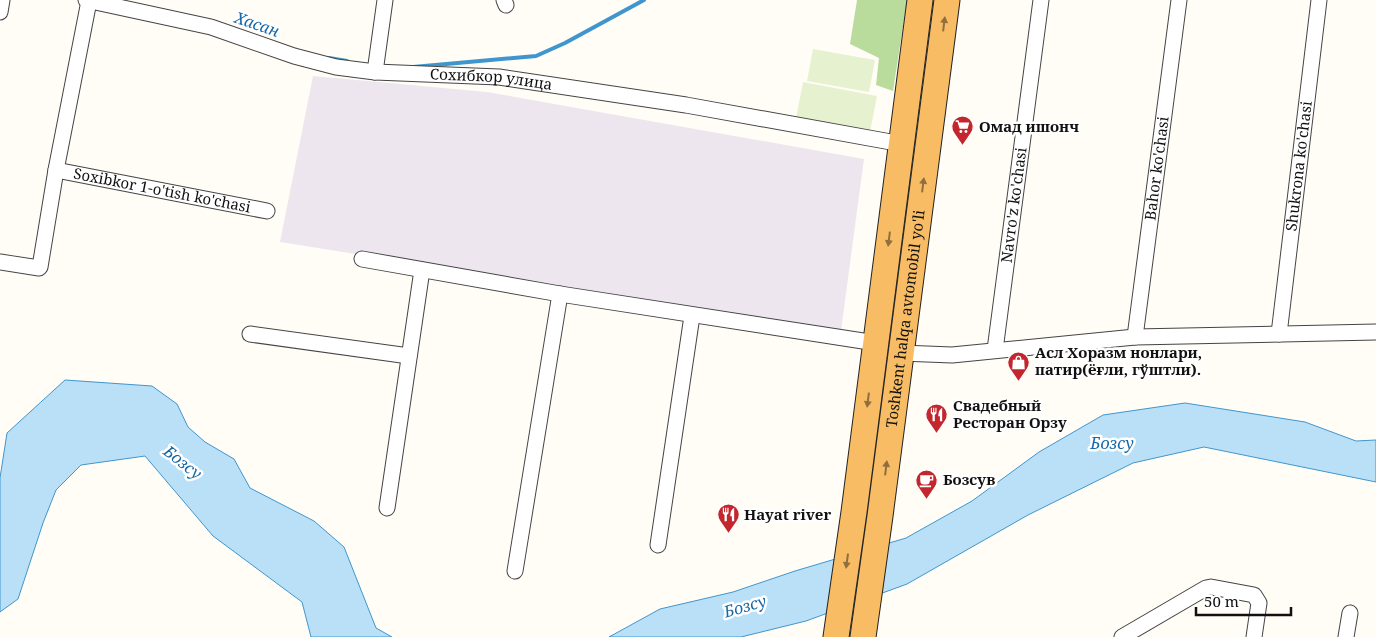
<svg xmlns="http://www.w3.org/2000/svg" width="1376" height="637" font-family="'Noto Serif',serif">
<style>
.industrial{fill:#eee6ef}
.green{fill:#d5ebbd}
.forest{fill:#b9dc9c}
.pitch{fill:#e6f2cf}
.water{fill:#b9e0f7;stroke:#3f96cf}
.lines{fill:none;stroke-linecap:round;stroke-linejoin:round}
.stream{stroke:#3f96cf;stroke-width:4}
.minor-casing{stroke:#444;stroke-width:17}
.trunk-casing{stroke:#222;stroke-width:27}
.minor{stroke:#fff;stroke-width:15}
.trunk{stroke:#f7bc64;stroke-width:25}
.oneway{fill:#906f3f}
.labels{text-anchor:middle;stroke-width:5;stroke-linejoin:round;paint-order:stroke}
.street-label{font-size:15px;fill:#111;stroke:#fff}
.poi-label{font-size:15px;font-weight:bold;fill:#111;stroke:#fff;text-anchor:start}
.water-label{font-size:16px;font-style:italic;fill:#1768a6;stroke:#fff}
</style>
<rect width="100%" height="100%" fill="#fffdf5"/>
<path class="industrial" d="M313,76L487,92L864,159L841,331L280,242Z"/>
<path class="green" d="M911,132L920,133L892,343L883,342Z"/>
<path class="forest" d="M857,0H907L893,91L876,85L879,58L850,44Z"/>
<g class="pitch">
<path d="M813,49L875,60L869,92L807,81Z"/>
<path d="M803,82L877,96L870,132L796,118Z"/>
</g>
<g class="water">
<path d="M65,380L152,386L177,404L188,427L205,442L234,459L250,488L314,521L344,547L376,628L392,637H311L302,602L213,536L145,456L81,465L56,490L43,523L18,599L0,612V478L7,433Z"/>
<path d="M1185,403L1305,422L1356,441L1376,440V482L1204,447L1133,463L1028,515L907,584L806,621L741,637H609L660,609L733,592L795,571L906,538L972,501L1039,452L1103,415Z"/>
</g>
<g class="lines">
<g class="stream">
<path d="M329,58L347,61"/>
<path d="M413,67L536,56L565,43L644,0"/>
</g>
<defs>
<g id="minor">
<path id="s1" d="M86,0L211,27L294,56L336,67L375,72L499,77L686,105L902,144"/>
<path d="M504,0L506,5"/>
<path d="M0,12L2,0"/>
<path d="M375,72L385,0"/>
<path id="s2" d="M56,170L267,211"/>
<path d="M362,259L560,294L876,343"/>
<path d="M0,262L39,268L40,267L56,170L89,1"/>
<path d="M250,334L409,356"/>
<path id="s3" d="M1279,334L1319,0"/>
<path id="s4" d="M1135,337L1179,0"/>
<path id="s5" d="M995,350L1041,0"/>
<path d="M901,353L952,355L1135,337L1376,332"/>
<path d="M387,508L422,270"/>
<path d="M658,545L692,316"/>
<path d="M515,571L560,294"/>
<path d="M1122,637L1206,588L1211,587L1254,595L1259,603L1254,637"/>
<path d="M1346,637L1350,613"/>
</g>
<g id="trunk">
<path d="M836,637L854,512L920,0"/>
<path id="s6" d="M863,637L880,516L947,0"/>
</g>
</defs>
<use href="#minor" class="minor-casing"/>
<use href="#trunk" class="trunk-casing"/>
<use href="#minor" class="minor"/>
<use href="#trunk" class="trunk"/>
</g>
<defs><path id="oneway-solid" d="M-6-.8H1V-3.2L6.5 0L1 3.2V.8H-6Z" transform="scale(1.25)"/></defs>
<g class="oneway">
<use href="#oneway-solid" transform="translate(944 24) rotate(-83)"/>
<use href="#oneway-solid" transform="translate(923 185) rotate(-83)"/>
<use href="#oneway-solid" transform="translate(889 239) rotate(97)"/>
<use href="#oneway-solid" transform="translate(868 400) rotate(97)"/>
<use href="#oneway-solid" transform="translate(886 468) rotate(-83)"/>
<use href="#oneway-solid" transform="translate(847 561) rotate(98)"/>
</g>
<defs>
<symbol id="supermarket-pin" viewBox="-11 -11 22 30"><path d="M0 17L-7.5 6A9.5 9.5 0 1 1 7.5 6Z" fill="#c4262e" stroke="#fff"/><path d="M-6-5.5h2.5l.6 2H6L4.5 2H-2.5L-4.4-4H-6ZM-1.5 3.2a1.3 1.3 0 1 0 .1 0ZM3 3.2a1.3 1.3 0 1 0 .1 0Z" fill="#fff"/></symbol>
<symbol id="shop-pin" viewBox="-11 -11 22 30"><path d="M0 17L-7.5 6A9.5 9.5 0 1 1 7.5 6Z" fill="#c4262e" stroke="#fff"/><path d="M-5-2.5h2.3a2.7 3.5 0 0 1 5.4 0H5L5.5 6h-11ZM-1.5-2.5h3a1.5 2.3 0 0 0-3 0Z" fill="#fff"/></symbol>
<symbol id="restaurant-pin" viewBox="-11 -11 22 30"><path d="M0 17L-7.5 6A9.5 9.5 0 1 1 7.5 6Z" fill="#c4262e" stroke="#fff"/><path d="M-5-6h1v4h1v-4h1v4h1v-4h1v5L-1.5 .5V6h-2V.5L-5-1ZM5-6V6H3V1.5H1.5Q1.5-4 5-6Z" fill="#fff"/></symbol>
<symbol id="cafe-pin" viewBox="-11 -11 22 30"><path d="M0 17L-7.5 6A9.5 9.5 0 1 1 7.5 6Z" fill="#c4262e" stroke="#fff"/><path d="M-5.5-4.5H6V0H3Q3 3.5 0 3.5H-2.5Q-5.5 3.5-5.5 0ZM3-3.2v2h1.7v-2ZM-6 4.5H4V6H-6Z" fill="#fff"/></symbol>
</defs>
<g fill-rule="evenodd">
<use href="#supermarket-pin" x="950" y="114" width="25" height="34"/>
<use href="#shop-pin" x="1006" y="350" width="25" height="34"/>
<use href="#restaurant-pin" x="924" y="402" width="25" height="34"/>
<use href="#cafe-pin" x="914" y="468" width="25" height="34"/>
<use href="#restaurant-pin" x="716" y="502" width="25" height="34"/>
</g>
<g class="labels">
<g class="street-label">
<text dy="5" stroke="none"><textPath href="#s1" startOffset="415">Сохибкор улица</textPath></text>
<text dy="5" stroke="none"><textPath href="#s3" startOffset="169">Shukrona ko'chasi</textPath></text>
<text dy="5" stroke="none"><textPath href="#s4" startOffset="170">Bahor ko'chasi</textPath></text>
<text dy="5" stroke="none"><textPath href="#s2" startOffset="108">Soxibkor 1-o'tish ko'chasi</textPath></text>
<text dy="5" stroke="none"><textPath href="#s5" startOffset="146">Navro'z ko'chasi</textPath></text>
<text dy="5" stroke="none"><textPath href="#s6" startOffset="321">Toshkent halqa avtomobil yo'li</textPath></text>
</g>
<g class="poi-label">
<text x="979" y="132">Омад ишонч</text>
<text x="1035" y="358">Асл Хоразм нонлари,<tspan x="1035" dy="17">патир(ёғли, гўштли).</tspan></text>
<text x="953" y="411">Свадебный<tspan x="953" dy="17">Ресторан Орзу</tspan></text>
<text x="943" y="485">Бозсув</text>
<text x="744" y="520">Hayat river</text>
</g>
<g class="water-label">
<text transform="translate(257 24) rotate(19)" y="6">Хасан</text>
<text x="1112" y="449">Бозсу</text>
<text transform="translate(183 462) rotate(38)" y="6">Бозсу</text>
<text transform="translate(745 606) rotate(-16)" y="6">Бозсу</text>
</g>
</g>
<path d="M1196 607v8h95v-8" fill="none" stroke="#111111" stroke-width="2.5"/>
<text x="1204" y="607" font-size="15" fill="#111111" stroke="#ffffff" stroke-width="4" paint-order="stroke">50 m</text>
</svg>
